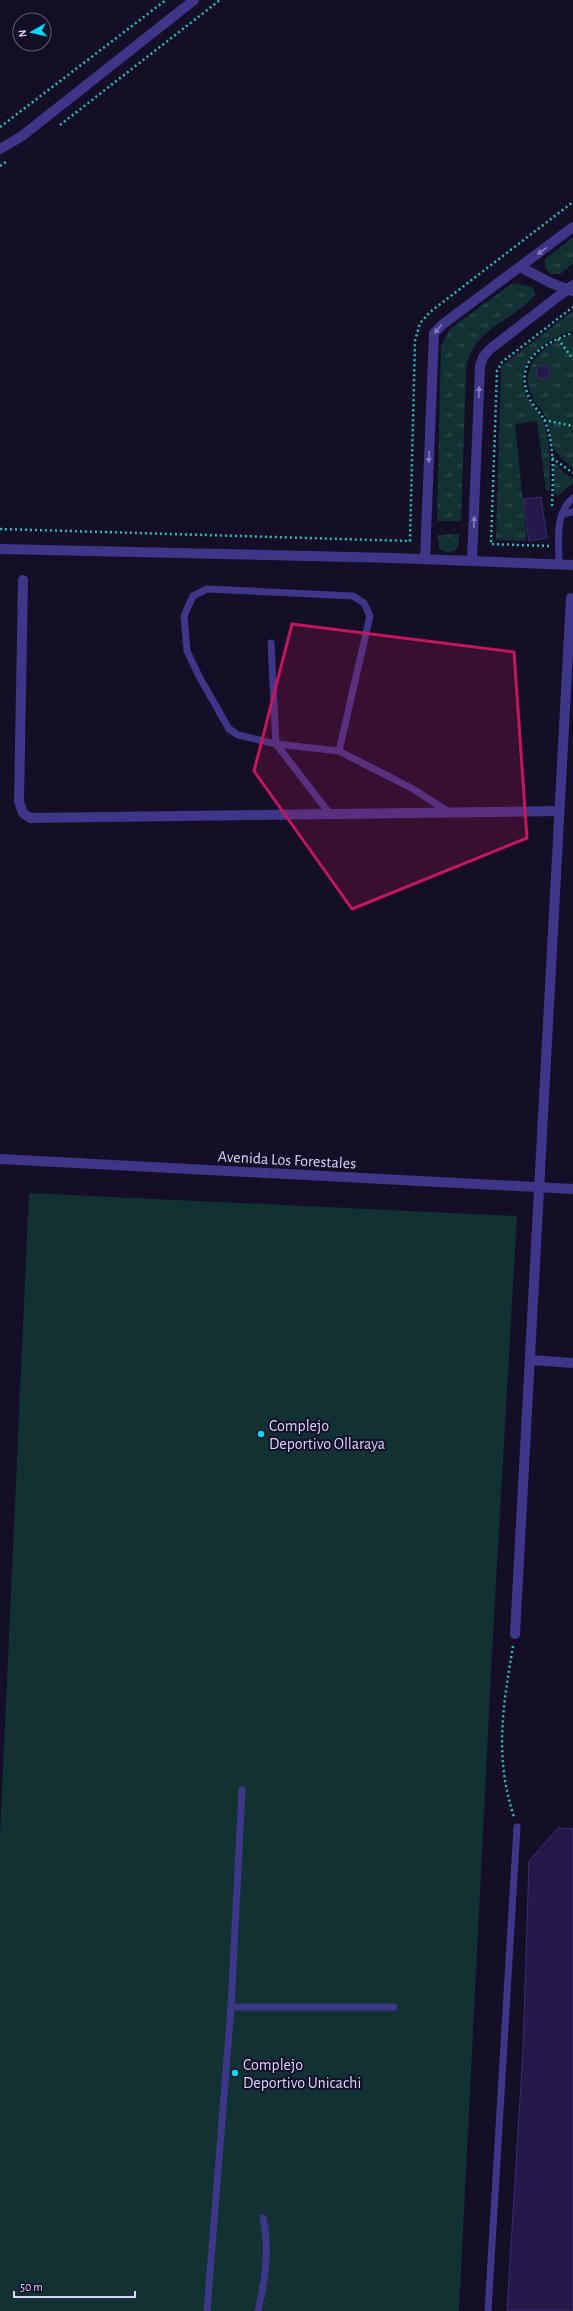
<svg xmlns="http://www.w3.org/2000/svg" width="573" height="2311" font-family="'Alegreya Sans',sans-serif">
<style>
.grass{fill:url(#grass-tufts)}
.pitch{fill:#113132}
.building{fill:#251949;stroke:#3d2a76}
.lines{fill:none;stroke-linecap:round;stroke-linejoin:round}
.path{stroke:#29bfbd;stroke-width:2.5;stroke-dasharray:2 3;stroke-linecap:butt}
.service{stroke:#3e3689;stroke-width:7}
.minor{stroke:#3e3689;stroke-width:10}
.oneway{fill:#857dbe}
.marked{fill:#c2185b;fill-opacity:0.2;stroke:#c2185b;stroke-width:3;stroke-linejoin:round}
.poi-dot{fill:#00d9ff;stroke:#140e27;stroke-width:1.5}
.labels{text-anchor:middle;stroke-width:4;stroke-linejoin:round;paint-order:stroke}
.street-label{font-size:16px;fill:#dbd4ff;stroke:#140e27}
.poi-label{font-size:16px;fill:#dbd4ff;stroke:#140e27;text-anchor:start}
</style>
<defs>
<pattern id="grass-tufts" width="24" height="20" patternUnits="userSpaceOnUse"><rect width="24" height="20" fill="#113132"/><path d="M3 7l-1-3M5 7V3M7 7l1-3M15 17l-1-3M17 17v-4M19 17l1-3" fill="none" stroke="#334e51"/></pattern>
</defs>
<rect width="100%" height="100%" fill="#140e27"/>
<g class="grass">
<path d="M573,237V264L560,274H551L545,268V259Z"/>
<path d="M515,283L532,287L535,292V295C511,323 470,329 466,371L461,521H437L441,346L450,329L507,287Z"/>
<path d="M573,311V331C544,338 510,364 528,398C532,407 541,413 544,424C551,444 550,469 550,490H546L537,421L515,424L527,541L496,540L501,366Z"/>
<path d="M573,335V468C565,462 554,452 551,442C549,434 550,426 546,418C542,409 533,402 530,392C520,362 548,342 573,335Z"/>
<path d="M554,464H556L566,475L573,478V483L558,496L554,493Z"/>
<path d="M459,534V543L456,550L448,553L440,549L437,535Z"/>
</g>
<path class="pitch" d="M29,1193L517,1216L492,1653L459,2311H0V1835Z"/>
<g class="building">
<circle cx="543" cy="372" r="7"/>
<path d="M541,497L547,538L529,541L523,499Z"/>
<path d="M558,1828L573,1829V2311H507L523,2050L529,1861Z"/>
</g>
<g class="lines">
<g class="path">
<path d="M60,125L220,0"/>
<path d="M0,127L166,0"/>
<path d="M0,166L6,162"/>
<path d="M558,339L573,359"/>
<path d="M544,420L573,426"/>
<path d="M552,458L573,473"/>
<path d="M552,506C553,479 555,449 546,424C542,413 532,406 528,395C514,360 545,342 573,333"/>
<path d="M0,529L410,541L415,341L420,323L430,312L573,202"/>
<path d="M549,546L491,544L497,371L502,362L573,307"/>
<path d="M513,1646C503,1707 494,1756 514,1817"/>
</g>
<g class="service">
<path d="M562,514L573,512"/>
<path d="M559,564C559,543 554,514 573,498"/>
<path d="M271,643L276,744L330,814"/>
<path d="M339,751L370,616L364,603L353,596L207,589L193,596L184,616L187,651L200,678L229,729L238,735L276,744L339,751L413,789L449,812"/>
<path d="M231,2007H394"/>
<path d="M207,2311L231,2007L242,1790"/>
<path d="M258,2311C265,2280 270,2250 263,2218"/>
<path d="M488,2311L517,1827"/>
</g>
<g class="minor">
<path d="M0,149L22,136L194,0"/>
<path d="M520,267L551,283L572,291"/>
<path d="M0,549L394,558L573,565"/>
<path d="M425,559L434,333L443,324L573,227"/>
<path d="M472,561L480,366L483,357L490,349L573,285"/>
<path d="M23,580L19,802L23,813L30,818L559,811"/>
<path d="M0,1159L573,1189"/>
<path d="M530,1360L573,1363"/>
<path d="M515,1634L571,598"/>
</g>
</g>
<defs><path id="oneway-solid" d="M-6-.8H1V-3.2L6.5 0L1 3.2V.8H-6Z"/></defs>
<g class="oneway">
<use href="#oneway-solid" transform="translate(542 251) rotate(144)"/>
<use href="#oneway-solid" transform="translate(438 329) rotate(129)"/>
<use href="#oneway-solid" transform="translate(479 392) rotate(-88)"/>
<use href="#oneway-solid" transform="translate(429 457) rotate(92)"/>
<use href="#oneway-solid" transform="translate(474 522) rotate(-88)"/>
</g>
<path class="marked" d="M292,624L514,652L527,838L352,909L254,771Z"/>
<g class="poi-dot">
<circle cx="261" cy="1434" r="4"/>
<circle cx="235" cy="2073" r="4"/>
</g>
<g class="labels">
<g class="street-label">
<text transform="translate(287 1159) rotate(3)" y="6">Avenida Los Forestales</text>
</g>
<g class="poi-label">
<text x="269" y="1431">Complejo<tspan x="269" dy="18">Deportivo Ollaraya</tspan></text>
<text x="243" y="2070">Complejo<tspan x="243" dy="18">Deportivo Unicachi</tspan></text>
</g>
</g>
<g transform="translate(32 32) rotate(262)"><circle r="19" fill="#140e27" stroke="#645d7d"/>
<path d="M0-3L7 15L0 10L-7 15Z" fill="#00d9ff"/>
<text y="-6" font-size="11" font-weight="bold" text-anchor="middle" fill="#dbd4ff">N</text>
</g>
<path d="M14 2291v6h121v-6" fill="none" stroke="#dbd4ff" stroke-width="2"/>
<text x="20" y="2291" font-size="12" fill="#dbd4ff" stroke="#140e27" stroke-width="3" paint-order="stroke">50 m</text>
</svg>
